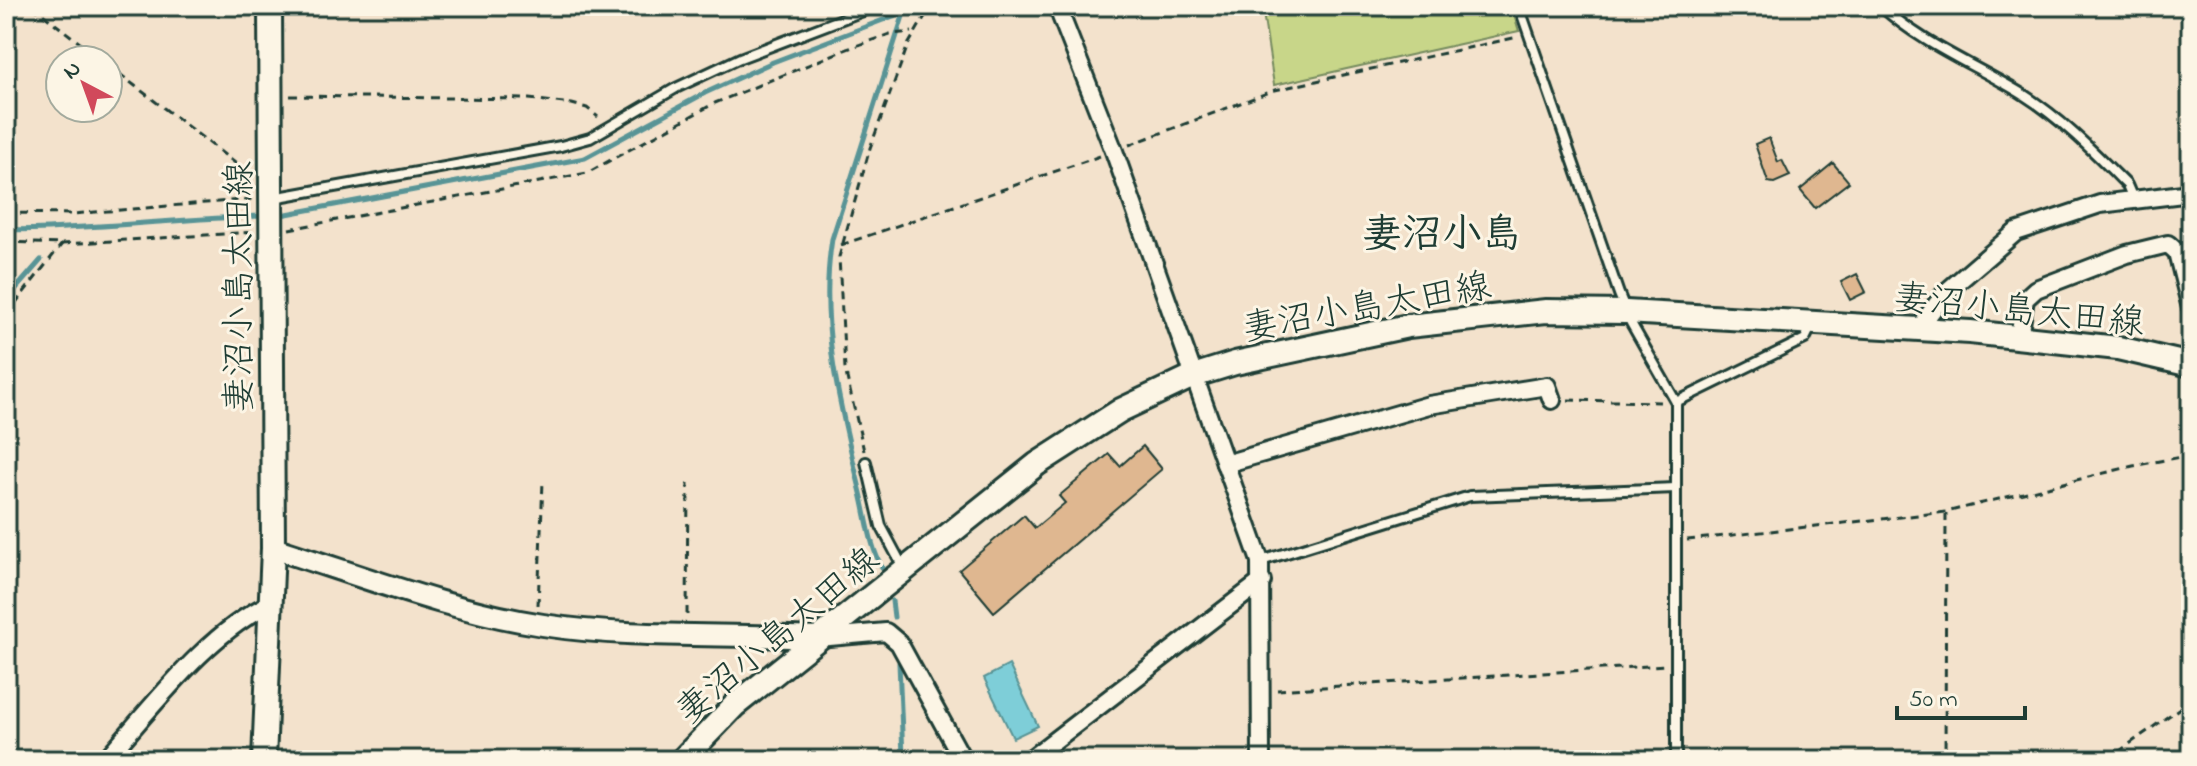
<svg xmlns="http://www.w3.org/2000/svg" width="2197" height="766" font-family="'Indie Flower','Klee One',sans-serif">
<style>
.green{fill:#c8d689;stroke:#748a5e;stroke-width:2}
.water{fill:#7eced8;stroke:#589496;stroke-width:2}
.lines{fill:none;stroke-linecap:round;stroke-linejoin:round}
.stream{stroke:#589496;stroke-width:5}
.building{fill:#dfb790;stroke:#1f3d34;stroke-width:2}
.service-casing{stroke:#1f3d34;stroke-width:14}
.minor-casing{stroke:#1f3d34;stroke-width:22}
.tertiary-casing{stroke:#1f3d34;stroke-width:26}
.secondary-casing{stroke:#1f3d34;stroke-width:28}
.path{stroke:#1f3d34;stroke-width:3;stroke-dasharray:8 6;stroke-linecap:butt}
.service{stroke:#fcf5e5;stroke-width:8}
.minor{stroke:#fcf5e5;stroke-width:16}
.tertiary{stroke:#fcf5e5;stroke-width:20}
.secondary{stroke:#fcf5e5;stroke-width:22}
.labels{text-anchor:middle;stroke-width:6;stroke-linejoin:round;paint-order:stroke}
.street-label{font-size:36px;fill:#1f3d34;stroke:#fcf5e5}
.quarter-label{font-size:40px;font-weight:bold;fill:#1f3d34;stroke:#fcf5e5}
</style>
<rect width="100%" height="100%" fill="#f3e2cc"/>
<filter id="ink" filterUnits="userSpaceOnUse"><feTurbulence type="fractalNoise" baseFrequency=".0125" numOctaves="2"/><feDisplacementMap in="SourceGraphic" scale="16" xChannelSelector="R" yChannelSelector="G"/><feConvolveMatrix kernelMatrix="1 2 1 2 8 2 1 2 1" color-interpolation-filters="sRGB"/></filter>
<g filter="url(#ink)">
<path class="green" d="M1262,6H1511L1519,31L1274,85Z"/>
<path class="water" d="M1009,665L1038,726L1013,738L984,678Z"/>
<g class="lines">
<g class="stream">
<path d="M276,216L585,158L705,93L773,62L904,12L910,6"/>
<path d="M6,230C93,230 179,218 266,216"/>
<path d="M6,300L41,260"/>
<path d="M883,569C870,548 867,517 861,493C841,410 818,325 832,239L904,13"/>
<path d="M892,601L894,617"/>
<path d="M899,663L903,756"/>
</g>
</g>
<g class="building">
<path d="M1769,138L1778,162L1782,160L1790,176L1774,183L1768,182L1755,144Z"/>
<path d="M1833,163L1849,182L1815,208L1800,190Z"/>
<path d="M1857,274L1866,292L1850,300L1841,282Z"/>
<path d="M1143,446L1162,469L994,612L959,570L1024,515L1035,528L1065,503L1059,496L1109,454L1120,466Z"/>
</g>
<g class="lines">
<defs>
<g id="service">
<path d="M1519,6L1619,294L1631,323L1676,402V760"/>
<path d="M1881,6C1923,45 1976,65 2024,95C2063,120 2094,152 2127,185L2133,199"/>
<path d="M273,198L561,146L590,138L676,88L740,58L876,6"/>
<path d="M1676,402L1805,339L1812,325"/>
<path d="M866,462L881,526L904,569"/>
<path d="M1261,561L1470,496L1676,488"/>
</g>
<g id="minor">
<path d="M1057,6L1114,151L1260,561L1261,760"/>
<path d="M1922,330L1925,320L1945,293L2016,232L2100,204L2191,193"/>
<path d="M2019,337L2025,299L2036,289L2127,254L2168,244L2177,252L2191,308"/>
<path d="M1225,464L1429,405L1547,386L1552,400"/>
<path d="M818,638L886,632L899,643L963,760"/>
<path d="M105,760C151,709 208,631 272,603"/>
<path d="M1029,760L1262,581"/>
</g>
<path id="tertiary" d="M273,548C362,576 451,611 543,625C634,639 726,633 817,638"/>
<g id="secondary">
<path d="M264,760L273,548L270,6"/>
<path d="M682,760L734,706L1037,464L1121,410L1193,376L1235,363L1408,326L1546,311L1626,312L1970,332L2118,348L2191,365"/>
</g>
</defs>
<use href="#service" class="service-casing"/>
<use href="#minor" class="minor-casing"/>
<use href="#tertiary" class="tertiary-casing"/>
<use href="#secondary" class="secondary-casing"/>
<g class="path">
<path d="M32,6L102,60"/>
<path d="M108,65L252,176"/>
<path d="M290,96L529,99L572,104L587,108L598,117"/>
<path d="M1129,145L1275,90L1518,37"/>
<path d="M6,213L72,214L254,199"/>
<path d="M289,229L587,173L715,103L847,49L890,34L912,32"/>
<path d="M6,242L62,244L254,232"/>
<path d="M841,245L1100,156"/>
<path d="M6,315L62,244"/>
<path d="M1568,400L1660,402"/>
<path d="M864,451L845,369L839,257L870,148L908,45L931,6"/>
<path d="M1687,540L1946,512L2133,466L2191,455"/>
<path d="M538,605L543,481"/>
<path d="M687,615L688,483"/>
<path d="M1277,690L1665,665"/>
<path d="M1945,760L1946,512"/>
<path d="M2107,760L2191,700"/>
</g>
<use href="#service" class="service"/>
<use href="#minor" class="minor"/>
<use href="#tertiary" class="tertiary"/>
<use href="#secondary" class="secondary"/>
</g>
</g>
<g class="labels">
<g class="street-label">
<text transform="translate(237 287) rotate(-90)" y="13">妻沼小島太田線</text>
<text transform="translate(1366 305) rotate(-10)" y="13">妻沼小島太田線</text>
<text transform="translate(2019 308) rotate(6)" y="13">妻沼小島太田線</text>
<text transform="translate(776 634) rotate(-40)" y="13">妻沼小島太田線</text>
</g>
<g class="quarter-label">
<text x="1442" y="246">妻沼小島</text>
</g>
</g>
<rect width="2197" height="766" fill="none" stroke="#fcf5e5" stroke-width="32"/>
<rect x="16" y="16" width="2165" height="734" fill="none" stroke="#1f3d34" stroke-width="3" filter="url(#ink)"/>
<g transform="translate(84 84) rotate(319)"><circle r="38" fill="#fcf5e5" stroke="#a4ab9e" stroke-width="2"/>
<path d="M0-6L14 30L0 20L-14 30Z" fill="#d1495b"/>
<text y="-12" font-size="22" font-weight="bold" text-anchor="middle" fill="#1f3d34">N</text>
</g>
<path d="M1897 706v12h128v-12" fill="none" stroke="#1f3d34" stroke-width="4"/>
<text x="1909" y="706" font-size="24" fill="#1f3d34" stroke="#fcf5e5" stroke-width="6" paint-order="stroke">50 m</text>
</svg>
